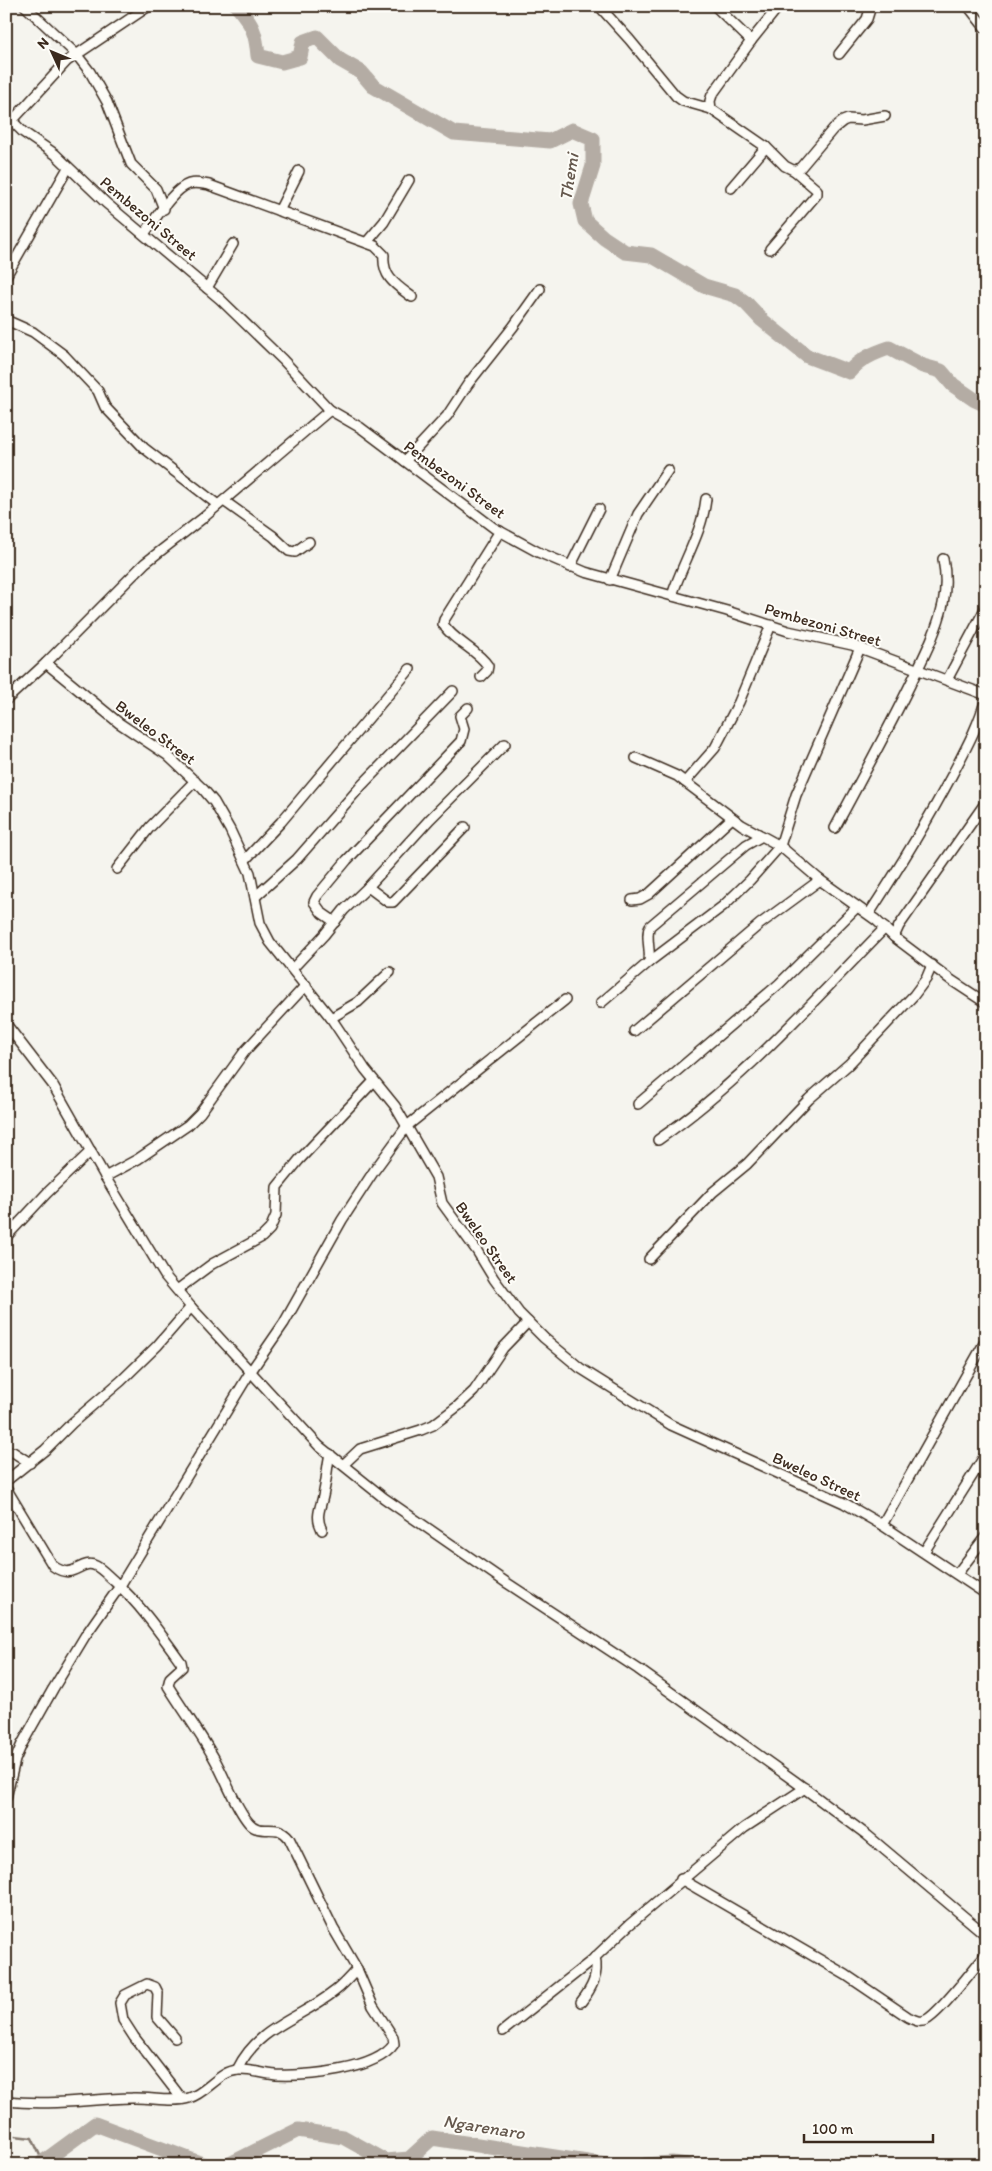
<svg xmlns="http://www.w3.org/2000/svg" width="992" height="2171" font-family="Itim,sans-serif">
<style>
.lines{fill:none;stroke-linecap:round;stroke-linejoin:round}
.stream{stroke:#84786e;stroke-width:2.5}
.river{stroke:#b4aca4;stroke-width:15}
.street-casing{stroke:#3b2a1e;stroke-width:12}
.street{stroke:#fdfcf7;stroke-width:9}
.labels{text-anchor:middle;stroke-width:4;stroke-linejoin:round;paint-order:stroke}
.street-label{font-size:16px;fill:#3b2a1e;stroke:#fdfcf7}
.water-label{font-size:18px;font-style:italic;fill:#65584d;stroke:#fdfcf7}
</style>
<rect width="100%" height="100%" fill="#f5f4ee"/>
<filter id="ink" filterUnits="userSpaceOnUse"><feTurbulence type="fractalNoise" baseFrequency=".02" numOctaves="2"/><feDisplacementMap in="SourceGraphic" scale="10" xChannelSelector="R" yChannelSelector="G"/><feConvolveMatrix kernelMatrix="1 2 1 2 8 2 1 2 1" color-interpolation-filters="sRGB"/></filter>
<g filter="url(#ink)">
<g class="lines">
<path class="stream" d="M6,2135L32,2138L43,2162"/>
<g class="river">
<path d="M237,6C252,24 256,32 258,56L282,62L300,57L303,42L317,37L340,60L361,72L373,86L454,133L550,141L572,130L593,139V166L581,204L585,221L604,238L625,252L651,255L704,286L735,295L746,303L762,320L807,356L849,372C860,359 874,353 889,348L923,366L941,371L953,385L975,400L986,405"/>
<path d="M43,2165V2162L95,2124L205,2165"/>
<path d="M228,2165L298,2130L343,2137L386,2161L409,2159L432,2138L607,2165"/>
<path d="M645,2165L672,2163L687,2165"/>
</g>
<defs>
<g id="street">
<path d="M25,6L76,54L90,72L107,102L131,164L156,189L164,209"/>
<path d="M599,6L629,39L676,96L683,101L711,109"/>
<path d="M715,6L751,41"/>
<path d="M779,6L751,41L712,95L710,101L711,109L766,147L785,166L795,171L801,167L833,129L843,121L848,119L862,120L885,116"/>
<path d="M968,6L986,29"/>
<path d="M839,54L867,19L871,6"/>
<path d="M6,115L23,132L55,154L106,203L220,299L283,360L330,410L361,428L494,528L538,552L585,572L727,611L788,631L852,645L986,695"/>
<path d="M12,121L67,61L149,6"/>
<path d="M731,188L766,147"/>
<path d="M279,211L299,171"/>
<path d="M144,234C155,220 173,189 189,184C196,182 203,184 209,185L375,246L384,255C382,277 396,285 412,297"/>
<path d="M367,242L384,222L409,180"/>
<path d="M770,249L817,194V190L795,171"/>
<path d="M6,276L68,168"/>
<path d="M207,288L233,244"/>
<path d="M6,320L33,332L64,355L98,391L105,407L144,448L218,505"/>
<path d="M405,461L447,416L468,384L513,327L540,289"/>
<path d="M224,501L273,536L289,551L295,552L309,542"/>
<path d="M570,567L599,509"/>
<path d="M610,580L638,514L668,470"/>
<path d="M672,596C682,563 702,534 706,499"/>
<path d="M46,663L119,723L167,755L203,789L214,802L230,830L250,873L260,923L270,942L331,1018L365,1069L395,1106L436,1177L442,1203L477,1251L494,1279L519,1313L544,1338L580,1368L671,1425L844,1503L882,1525L986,1594"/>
<path d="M481,677L487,671L488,666C477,649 454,642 443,624L444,620L500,531"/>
<path d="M947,680L986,607"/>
<path d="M6,700L46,663L145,563L203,518L330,410"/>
<path d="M636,758L677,776L742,825L780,846L820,880L876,920L894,937L951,980L986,1003"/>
<path d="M685,782L715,748L739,702L771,625"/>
<path d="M835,828C860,781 886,734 910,685C922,660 937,632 943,604C946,589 946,574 943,559"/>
<path d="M245,860L281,822L410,669"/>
<path d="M117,869L150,827L195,781"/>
<path d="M368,887L388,902H393L465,827"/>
<path d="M255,897L297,859L362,785L453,691"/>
<path d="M632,900L640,899L649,894L732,818"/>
<path d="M869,914C899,868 926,824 952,775C965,750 979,725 986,698"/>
<path d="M335,922L322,913L314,902L317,896L347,860L461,741L464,729L460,716L468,708"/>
<path d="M894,937L899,926L986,802"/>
<path d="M649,962C651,951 645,935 650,926L746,845L762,836"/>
<path d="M293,968L324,935L344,910L368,887L430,819L505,744"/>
<path d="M601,1003L649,962L723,906L750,880L780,846L796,795L860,648"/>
<path d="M331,1018L358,1002L390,972"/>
<path d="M6,1024L53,1085L107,1180L165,1276L191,1307L319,1446L384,1498L507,1583L638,1669L796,1782L867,1835L986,1935"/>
<path d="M634,1031L760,924L820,880"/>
<path d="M638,1104L779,984L857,907"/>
<path d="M658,1140C743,1081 812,1002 885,928"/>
<path d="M105,1177L138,1159L188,1125L200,1113L245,1051L306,985"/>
<path d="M6,1237L47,1193L91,1151"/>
<path d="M649,1259L713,1192L747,1164L809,1099L849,1064L914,995L926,979L932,965"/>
<path d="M177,1290L212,1264L262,1237L270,1229L276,1215L277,1187L299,1160L374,1081"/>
<path d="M6,1452H13L30,1463"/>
<path d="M343,1465L360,1449L421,1430L433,1425L458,1406L474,1391L503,1348L528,1322"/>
<path d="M6,1481L45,1450L72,1423L121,1381L157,1346L191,1307"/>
<path d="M6,1488L53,1566C75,1582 80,1558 96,1566C102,1569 108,1576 114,1581C140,1604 160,1633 181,1662L182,1667L170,1678L168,1686C183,1710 200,1733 214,1758C225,1777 235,1807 249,1823C261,1837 276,1821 289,1838L333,1928L357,1969L373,2006L393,2037L394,2044C376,2071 306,2076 276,2075C263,2074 250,2069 238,2070C219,2071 207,2093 189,2098C173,2103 149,2097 132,2098C88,2099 51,2106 6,2101"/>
<path d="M882,1525L986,1340"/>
<path d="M322,1530C314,1515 322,1506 324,1491C327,1478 327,1466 330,1454"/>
<path d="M924,1552L986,1454"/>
<path d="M957,1574L986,1536"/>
<path d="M6,1798L15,1760L22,1744L53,1689L85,1636L120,1586L251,1371L284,1323L342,1220L374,1171L407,1126L565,1000"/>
<path d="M681,1879L846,1975L908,2017C914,2020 919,2023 926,2020C941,2012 973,1969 986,1954"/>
<path d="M581,2002C592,1988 599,1975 595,1957"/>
<path d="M503,2031L590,1962L629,1925L744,1828L805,1788"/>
<path d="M175,2038L157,2017L158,1993L155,1987L147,1984L125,1995L120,2003L123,2020L134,2037L182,2099"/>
<path d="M237,2070C258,2026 300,2019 335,1991C343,1985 350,1977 357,1969"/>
</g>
</defs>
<use href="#street" class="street-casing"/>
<use href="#street" class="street"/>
</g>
</g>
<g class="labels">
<g class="street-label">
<text transform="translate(149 218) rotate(40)" y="6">Pembezoni Street</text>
<text transform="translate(455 479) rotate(36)" y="6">Pembezoni Street</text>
<text transform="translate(823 624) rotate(16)" y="6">Pembezoni Street</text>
<text transform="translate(156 732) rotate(37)" y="6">Bweleo Street</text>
<text transform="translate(487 1242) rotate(55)" y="6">Bweleo Street</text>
<text transform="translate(817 1476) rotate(25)" y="6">Bweleo Street</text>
</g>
<g class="water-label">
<text transform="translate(569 177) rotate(-81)" y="6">Themi</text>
<text transform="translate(484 2127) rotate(9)" y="6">Ngarenaro</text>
</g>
</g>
<rect width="992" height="2171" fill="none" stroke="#fdfcf7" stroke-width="25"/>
<rect x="12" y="12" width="967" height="2146" fill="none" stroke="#3b2a1e" stroke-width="2" filter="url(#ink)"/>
<g transform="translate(52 52) rotate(314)" stroke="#fdfcf7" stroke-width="4" paint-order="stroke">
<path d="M0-4L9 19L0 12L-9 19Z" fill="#3b2a1e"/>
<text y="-8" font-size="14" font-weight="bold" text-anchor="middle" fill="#3b2a1e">N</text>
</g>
<path d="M804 2134v8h129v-8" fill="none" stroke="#3b2a1e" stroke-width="2.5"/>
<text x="812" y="2134" font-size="15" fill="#3b2a1e" stroke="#fdfcf7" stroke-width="4" paint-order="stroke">100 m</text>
</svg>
